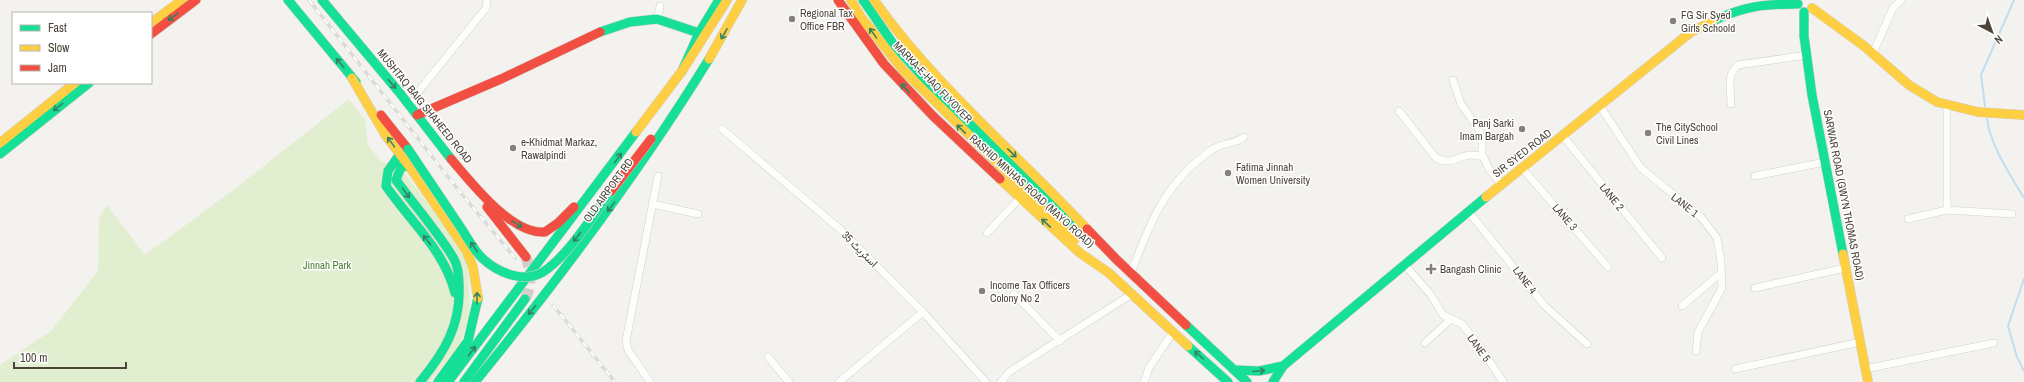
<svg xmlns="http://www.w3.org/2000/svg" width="2024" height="382" font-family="'Archivo Narrow',Vazirmatn,sans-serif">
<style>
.green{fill:#e1eecf}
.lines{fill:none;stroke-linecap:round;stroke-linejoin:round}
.stream{stroke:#c0ddf1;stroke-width:2}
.primary-tunnel{stroke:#d2cfca;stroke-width:11;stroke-dasharray:11 5.5;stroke-linecap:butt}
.street-casing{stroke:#d2d0cb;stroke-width:8}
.fast-casing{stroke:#d3cfc5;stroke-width:10}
.slow-casing{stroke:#d3cfc5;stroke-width:10}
.jam-casing{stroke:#d3cfc5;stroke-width:10}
.street{stroke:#fdfdfc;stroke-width:7}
.fast{stroke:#16e098;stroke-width:9}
.slow{stroke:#ffcf43;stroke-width:9}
.jam{stroke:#f24e42;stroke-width:9}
.rail-casing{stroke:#dbdbda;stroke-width:3.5}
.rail{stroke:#fff;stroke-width:2;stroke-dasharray:6;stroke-linecap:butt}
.fast-bridge-casing{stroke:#d6cebb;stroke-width:10;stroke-linecap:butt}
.jam-bridge-casing{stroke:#d6cebb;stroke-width:10;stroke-linecap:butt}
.fast-bridge{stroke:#16e098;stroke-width:9}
.jam-bridge{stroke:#f24e42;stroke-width:9}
.oneway{stroke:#36825f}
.poi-dot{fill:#868178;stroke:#fff;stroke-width:1.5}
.labels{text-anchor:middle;stroke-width:3;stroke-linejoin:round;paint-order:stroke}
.poi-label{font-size:11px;fill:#4b4439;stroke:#fff;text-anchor:start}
.street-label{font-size:11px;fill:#4b4439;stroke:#fff}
.park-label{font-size:11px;fill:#4a7f2a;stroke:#fff}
</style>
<rect width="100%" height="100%" fill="#f4f2ee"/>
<path class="green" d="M349,99L365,120L368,145L381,161L404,172L459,246L468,265L470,312L461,343L430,382H0V365L52,330L98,271L99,218L107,205L145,255L237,187Z"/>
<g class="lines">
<g class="stream">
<path d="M1985,106L1981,75L2014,0"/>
<path d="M1987,119C1990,145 2011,176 2024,198"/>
<path d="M2024,279L2008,326L2017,357L2024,371"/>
</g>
<path class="primary-tunnel" d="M525,299C532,285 531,272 526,257"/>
<defs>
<g id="street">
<path d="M657,19L660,6"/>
<path d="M1873,53L1893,8L1901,0"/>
<path d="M1453,80L1461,104L1478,128L1482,138V154L1489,169L1501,184"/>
<path d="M1731,104C1731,90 1726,75 1738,65L1807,55"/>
<path d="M1947,105V210"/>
<path d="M410,106L422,87L486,8L487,0"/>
<path d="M1600,106L1641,168L1701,217L1717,238L1721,262L1722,288L1698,332L1696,351"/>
<path d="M1399,111L1436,158C1457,168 1459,149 1483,157"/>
<path d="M722,129L841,230L923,312L986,382"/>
<path d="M1563,136L1662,258"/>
<path d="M1522,168L1608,267"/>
<path d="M1755,176L1825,162"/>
<path d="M652,204L698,214"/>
<path d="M1468,211L1544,305L1587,344"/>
<path d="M1908,219L1947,210L2012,214"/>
<path d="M987,233L1020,198"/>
<path d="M1404,264L1431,295L1443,315L1462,324L1481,348L1503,382"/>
<path d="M1131,273C1150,222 1166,181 1213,149C1223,143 1235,144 1244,137"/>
<path d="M1755,288L1845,268"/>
<path d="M1014,294L1060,341"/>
<path d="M1682,306L1721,273"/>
<path d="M1425,343L1451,319"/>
<path d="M768,357L789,382"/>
<path d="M1735,369L1860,342"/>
<path d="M1865,369L1994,343"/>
<path d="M650,382L628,350L626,341L658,176"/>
<path d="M839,382L923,312"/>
<path d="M1001,382L1009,372L1132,294"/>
<path d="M1144,382L1149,368L1173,332"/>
</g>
<g id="fast">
<path d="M288,0L356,82"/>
<path d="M322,0L399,92L451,159"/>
<path d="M863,0L894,45L933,88L1076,226"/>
<path d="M1804,12V36L1812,95L1843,254"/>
<path d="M1713,21C1744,6 1764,4 1798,4"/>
<path d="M600,32L630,22L657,19L699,33"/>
<path d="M682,71L699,33L719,0"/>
<path d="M0,154L89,83"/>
<path d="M400,154L388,171L386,186C410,221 445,251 455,293"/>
<path d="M409,166L401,167L396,180C414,205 439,233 454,259C458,266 459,277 459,286C461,325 444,353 420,382"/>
<path d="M1186,325L1247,382"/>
<path d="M1188,346L1228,382"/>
<path d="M1235,370L1259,371L1283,366"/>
<path d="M438,382L468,341L478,298"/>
<path d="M448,382L636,132"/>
<path d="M464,382L525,299"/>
<path d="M475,382C559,279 639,173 709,59"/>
<path d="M1273,382L1283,366L1486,197"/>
</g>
<g id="slow">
<path d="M851,0L861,17L903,70L1075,239"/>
<path d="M874,0C934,85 1016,153 1087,229"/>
<path d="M1812,8L1864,46L1909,85L1937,102L1978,112L2024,115"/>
<path d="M151,23L182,0"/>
<path d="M709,59L742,0"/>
<path d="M352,78L386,136L409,166L466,250L473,267L478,298"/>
<path d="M636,132L682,71L727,0"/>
<path d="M0,143L75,83"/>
<path d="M1000,179L1080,253L1109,273L1188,346"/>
<path d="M1486,197L1691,32L1713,21"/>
<path d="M1843,254L1868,382"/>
</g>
<g id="jam">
<path d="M838,0L884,64L933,116L1000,179"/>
<path d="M151,34L196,0"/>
<path d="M381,115L408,149"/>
<path d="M417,115L501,79L600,32"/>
<path d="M451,159C471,182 511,235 545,232L558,223L574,207"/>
<path d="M487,207L526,257"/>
<path d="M1087,229L1116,259L1186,325"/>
</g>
</defs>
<use href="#street" class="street-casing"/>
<use href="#fast" class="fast-casing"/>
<use href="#slow" class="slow-casing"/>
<use href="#jam" class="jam-casing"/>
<use href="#street" class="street"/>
<use href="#fast" class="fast"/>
<use href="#slow" class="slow"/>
<use href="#jam" class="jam"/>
<defs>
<g id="rail">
<path d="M309,0L460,192L515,258"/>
<path d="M553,305L615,382"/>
</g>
</defs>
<use href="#rail" class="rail-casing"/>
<use href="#rail" class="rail"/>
<defs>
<path id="fast-bridge" d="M408,149C425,174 442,200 459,225C466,235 473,249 482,258C497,272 523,284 543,272C568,256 593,215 611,191"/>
<path id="jam-bridge" d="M611,191L651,139"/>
</defs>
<use href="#fast-bridge" class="fast-bridge-casing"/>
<use href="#jam-bridge" class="jam-bridge-casing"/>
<use href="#fast-bridge" class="fast-bridge"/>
<use href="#jam-bridge" class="jam-bridge"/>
</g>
<defs><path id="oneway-shaft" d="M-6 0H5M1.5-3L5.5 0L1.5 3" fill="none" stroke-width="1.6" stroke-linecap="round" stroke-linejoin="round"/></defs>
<g class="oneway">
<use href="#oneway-shaft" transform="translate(173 17) rotate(143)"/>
<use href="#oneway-shaft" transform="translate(873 33) rotate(-126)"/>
<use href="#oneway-shaft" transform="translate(724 34) rotate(120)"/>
<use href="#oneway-shaft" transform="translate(340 63) rotate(-130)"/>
<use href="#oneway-shaft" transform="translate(392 84) rotate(50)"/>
<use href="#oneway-shaft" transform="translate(905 88) rotate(-133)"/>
<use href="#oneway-shaft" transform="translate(58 107) rotate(142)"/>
<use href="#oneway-shaft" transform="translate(961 129) rotate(-136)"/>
<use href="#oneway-shaft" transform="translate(391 142) rotate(-126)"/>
<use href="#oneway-shaft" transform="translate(1012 153) rotate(44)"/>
<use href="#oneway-shaft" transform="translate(618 158) rotate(-54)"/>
<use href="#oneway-shaft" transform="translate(406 193) rotate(54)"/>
<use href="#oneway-shaft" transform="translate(611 207) rotate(127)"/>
<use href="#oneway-shaft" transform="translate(1046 223) rotate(-137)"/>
<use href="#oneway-shaft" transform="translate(517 224) rotate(31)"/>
<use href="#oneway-shaft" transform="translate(577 237) rotate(128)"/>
<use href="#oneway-shaft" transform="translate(427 240) rotate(-128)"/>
<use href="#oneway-shaft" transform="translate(474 247) rotate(-125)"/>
<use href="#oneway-shaft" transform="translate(477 298) rotate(-89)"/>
<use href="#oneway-shaft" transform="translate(532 310) rotate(129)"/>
<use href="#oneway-shaft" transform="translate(472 351) rotate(-53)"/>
<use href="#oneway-shaft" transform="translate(1199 355) rotate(-138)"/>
<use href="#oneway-shaft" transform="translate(1259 371) rotate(-5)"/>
</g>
<g class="poi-dot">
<circle cx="792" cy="19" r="4"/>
<circle cx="1673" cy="21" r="4"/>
<circle cx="1522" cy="129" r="4"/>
<circle cx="1648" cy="133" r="4"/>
<circle cx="513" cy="148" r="4"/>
<circle cx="1228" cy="173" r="4"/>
<path d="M1429 263h4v4h4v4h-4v4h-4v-4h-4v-4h4z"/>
<circle cx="982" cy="291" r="4"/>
</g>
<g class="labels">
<g class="poi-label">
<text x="800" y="17">Regional Tax<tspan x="800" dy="13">Office FBR</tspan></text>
<text x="1681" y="19">FG Sir Syed<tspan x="1681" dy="13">Girls Schoold</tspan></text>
<text x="1514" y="127" text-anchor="end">Panj Sarki<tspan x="1514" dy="13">Imam Bargah</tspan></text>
<text x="1656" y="131">The CitySchool<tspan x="1656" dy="13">Civil Lines</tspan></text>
<text x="521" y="146">e-Khidmat Markaz,<tspan x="521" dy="13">Rawalpindi</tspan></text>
<text x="1236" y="171">Fatima Jinnah<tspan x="1236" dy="13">Women University</tspan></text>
<text x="1440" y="273">Bangash Clinic</text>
<text x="990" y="289">Income Tax Officers<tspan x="990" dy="13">Colony No 2</tspan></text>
</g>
<g class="street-label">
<text transform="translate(933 82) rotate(46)" y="4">MARKA-E-HAQ FLYOVER</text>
<text transform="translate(425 106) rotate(51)" y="4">MUSHTAQ BAIG SHAHEED ROAD</text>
<text transform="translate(1522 153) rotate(-38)" y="4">SIR SYED ROAD</text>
<text transform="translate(608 190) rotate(-54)" y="4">OLD AIRPORT RD</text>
<text transform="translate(1032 191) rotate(42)" y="4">RASHID MINHAS ROAD (MAYO ROAD)</text>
<text transform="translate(1844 195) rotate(79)" y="4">SARWAR ROAD (GWYN THOMAS ROAD)</text>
<text transform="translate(1612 197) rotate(51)" y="4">LANE 2</text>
<text transform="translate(1685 205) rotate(38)" y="4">LANE 1</text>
<text transform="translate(1565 217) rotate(49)" y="4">LANE 3</text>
<text transform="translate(860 249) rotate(45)" y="4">اسٹریٹ 35</text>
<text transform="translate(1525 280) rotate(52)" y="4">LANE 4</text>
<text transform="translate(1479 348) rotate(54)" y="4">LANE 5</text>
</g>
<g class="park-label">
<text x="327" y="269">Jinnah Park</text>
</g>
</g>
<rect x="12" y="12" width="140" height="72" fill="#ffffff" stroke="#b7b4b0"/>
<rect x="20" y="25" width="20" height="6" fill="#16e098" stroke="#b7b4b0"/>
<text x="48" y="32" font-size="12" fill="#4b4439">Fast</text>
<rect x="20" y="45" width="20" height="6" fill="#ffcf43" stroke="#b7b4b0"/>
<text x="48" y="52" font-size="12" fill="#4b4439">Slow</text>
<rect x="20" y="65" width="20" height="6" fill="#f24e42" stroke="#b7b4b0"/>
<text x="48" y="72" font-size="12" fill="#4b4439">Jam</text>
<g transform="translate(1992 32) rotate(139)" stroke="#ffffff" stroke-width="3" paint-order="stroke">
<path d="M0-3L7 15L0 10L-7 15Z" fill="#4b4439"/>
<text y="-6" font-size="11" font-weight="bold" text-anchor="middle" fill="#4b4439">N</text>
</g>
<path d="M14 362v6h112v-6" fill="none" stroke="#4b4439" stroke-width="2"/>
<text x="20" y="362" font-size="12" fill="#4b4439" stroke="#ffffff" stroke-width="3" paint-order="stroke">100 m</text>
</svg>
